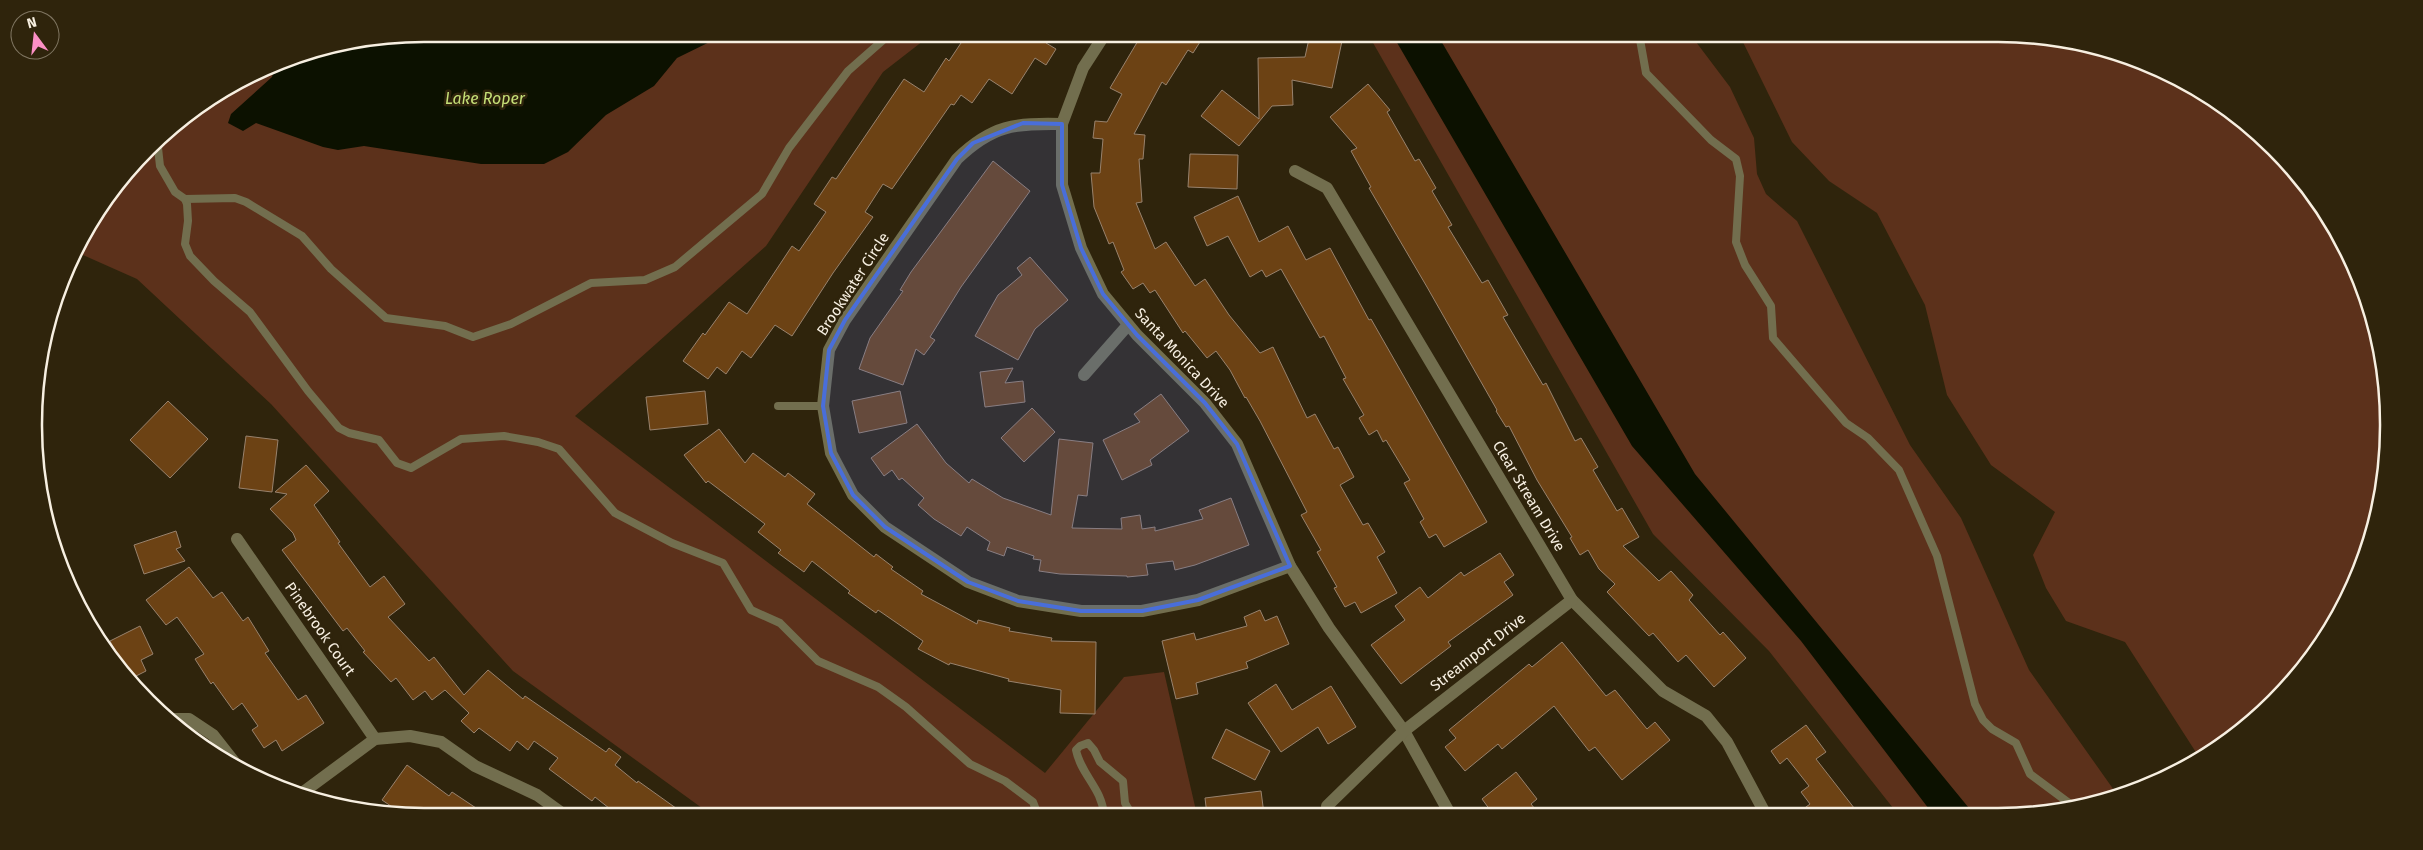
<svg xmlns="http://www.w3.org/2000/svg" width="2423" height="850" font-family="'Fira Sans',sans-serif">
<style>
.green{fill:#5c311b}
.water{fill:#0c1100}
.building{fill:#6c4214;stroke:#98826d}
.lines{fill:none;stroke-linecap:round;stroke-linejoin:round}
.lane{stroke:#726e4e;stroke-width:8}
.street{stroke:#726e4e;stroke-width:12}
.marked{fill:#496eda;fill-opacity:0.2;stroke:#496eda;stroke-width:4;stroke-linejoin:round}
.labels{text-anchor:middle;stroke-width:5;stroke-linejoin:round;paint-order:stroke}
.street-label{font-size:15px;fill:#f7efe1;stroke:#2f240c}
.water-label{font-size:16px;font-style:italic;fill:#c5df77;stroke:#2f240c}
.rim{fill:none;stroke:#f7efe1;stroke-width:2.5}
</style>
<rect width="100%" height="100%" fill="#2f240c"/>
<g class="green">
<path d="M425,34H932L883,72L766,246L575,416L1045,773L1124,677L1164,672L1197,815L713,816L513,671L271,404L137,279L74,251L115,187L167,131L276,63L349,41Z"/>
<path d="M1368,34H1690L1730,87L1754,138L1757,174L1766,194L1797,221L1910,445L1961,518L2029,670L2116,793L2049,813H1897L1769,651L1653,534Z"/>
<path d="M1739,34H1998L2099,47L2171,74L2236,114L2292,167L2337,229L2368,299L2386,374L2388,450L2376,526L2337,621L2256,719L2199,757L2125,642L2066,621L2046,588L2033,555L2055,512L1991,465L1947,395L1925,305L1877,213L1829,181L1792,142Z"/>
</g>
<g class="water">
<path d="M425,34H726L677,58L654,86L606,115L568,152L544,164H481L364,146L338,150L323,147L256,123L243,131L228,123L231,114L272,77L276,63L349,41Z"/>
<path d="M1392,34H1437L1695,474L1973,813H1932L1801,641L1632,446Z"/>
</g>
<g class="building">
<path d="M967,34H982L995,42L1000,34H1051L1046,43L1056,49L1046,65L1035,58L1012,94L989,79L972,103L961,95L954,105L951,104L892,189L883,184L865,212L873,217L833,273L792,336L775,325L751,358L742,351L726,374L717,367L708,379L683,361L703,333L705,335L729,302L747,314L792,246L799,251L826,212L814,204L832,177L836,179L904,79L924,92L946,58L949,61Z"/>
<path d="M1142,34H1205L1193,53L1188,50L1166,85L1162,82L1134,134L1145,135L1143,159H1139L1142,202L1136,203L1155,249L1166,242L1195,286L1205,279L1229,315L1260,353L1273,347L1307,418L1315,414L1334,449L1338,447L1354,477L1340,485L1363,525L1368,523L1385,552L1377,557L1397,593L1361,613L1355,602L1345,607L1334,588L1337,587L1317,552L1321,550L1301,515L1307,512L1260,421L1246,397L1245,398L1230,370L1216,351L1207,358L1185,331L1183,333L1155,290L1150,293L1143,283L1133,289L1121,272L1124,270L1113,242L1109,244L1094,207L1091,173H1100L1103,139L1093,138L1095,121L1107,122L1122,94L1110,88Z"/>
<path d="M1310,34L1342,41L1332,88L1292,80L1293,105L1272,106L1239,146L1201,116L1222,90L1259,119L1258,58L1305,57Z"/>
<path d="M1368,84L1390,110L1387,112L1415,161L1419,159L1436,188L1432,191L1452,225L1448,227L1482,283L1488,280L1508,315L1503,317L1543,385L1546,383L1575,441L1581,438L1598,467L1593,470L1617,511L1622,508L1639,537L1623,546L1659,581L1671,571L1693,595L1689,600L1720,635L1723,632L1746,658L1714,687L1686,655L1678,662L1653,633L1649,636L1607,592L1615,584L1599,569L1588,550L1580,555L1570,538L1572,537L1537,480L1509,426L1506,427L1496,411L1497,410L1427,287L1369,188L1371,187L1351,151L1357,148L1330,117Z"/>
<path d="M1190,154L1238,155L1237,189L1188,187Z"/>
<path d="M993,161L1030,191L961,287L930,337L935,340L924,355L916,349L903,385L859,369L870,338L903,291L900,290L911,272Z"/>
<path d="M1238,196L1259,242L1288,226L1306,260L1330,248L1369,320L1371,319L1487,522L1444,547L1436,534L1429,538L1420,522L1424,519L1404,483L1410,480L1386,440L1383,442L1377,430L1369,435L1359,418L1364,415L1343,379L1346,378L1324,336L1320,338L1281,269L1266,277L1262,270L1250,277L1228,236L1207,246L1194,217Z"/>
<path d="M1030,257L1068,300L1035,329L1018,360L975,336L998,295L1022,275L1017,268Z"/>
<path d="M1013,368L1005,383L1023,381L1025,402L985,407L980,372Z"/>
<path d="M705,391L708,424L650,430L646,397Z"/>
<path d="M900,391L907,423L859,433L852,401Z"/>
<path d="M1161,394L1189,431L1150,460L1152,465L1122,480L1103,440L1140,422L1134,414Z"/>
<path d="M168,401L208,439L170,478L130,440Z"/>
<path d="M1032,408L1055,432L1024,462L1001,438Z"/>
<path d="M917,424L946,463L969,483L972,479L1003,498L1051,515L1059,439L1093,443L1087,496L1078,495L1072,528L1122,529L1121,518L1140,515L1142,529L1155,527V531L1203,519L1199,510L1231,498L1249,545L1195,565L1175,570L1173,561L1146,564L1148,575L1127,577V576L1060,574L1039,571L1041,560L1033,559L1034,556L1007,547L1004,556L987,550L990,542L967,527L961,536L934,519L918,505L924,498L902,478L899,480L892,470L884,476L871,458Z"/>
<path d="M719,429L745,463L753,453L785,477L788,473L815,494L807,504L874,557L876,554L893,567L891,569L923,591L921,594L977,624L978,620L1010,628L1009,631L1052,638L1051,641L1096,642L1095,714L1060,713L1061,690L1008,681L1009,679L950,663L949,665L918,649L923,641L878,610L876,613L848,593L850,591L812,561L804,572L778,553L781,550L758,532L765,524L708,481L706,483L684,455Z"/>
<path d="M246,436L278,440L272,492L239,488Z"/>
<path d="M306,465L329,491L314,505L340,542L338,543L370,587L384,576L405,604L388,617L429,661L434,657L464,695L488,670L523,699L525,696L606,752L609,748L621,757L615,765L637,783L638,781L687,816H619L595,797L592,801L549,769L558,758L534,741L528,750L517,741L510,751L479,728L474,733L461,721L469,713L445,690L432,700L425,691L413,700L396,678L391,682L363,652L365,651L347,628L343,631L282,550L296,540L293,533L270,509L287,494L275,492Z"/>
<path d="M176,531L181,547L176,549L185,561L144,574L134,545Z"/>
<path d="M1500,553L1514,575L1504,582L1513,595L1448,642L1451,646L1401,684L1371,645L1405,620L1395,606L1420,587L1428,598L1461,572L1464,576Z"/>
<path d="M189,567L213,598L222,592L243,621L248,617L269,651L265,653L298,700L306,695L324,723L282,751L276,740L264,748L252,730L258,726L242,703L233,710L213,682L211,684L195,659L204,654L177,617L166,625L146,600Z"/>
<path d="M1260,610L1265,621L1277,616L1289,644L1246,662L1248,668L1196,683L1198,694L1176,699L1162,641L1194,633L1196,640L1247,626L1244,617Z"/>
<path d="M140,626L153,654L141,660L146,671L130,679L110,641Z"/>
<path d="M1562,642L1606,696L1615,690L1647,729L1655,722L1670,740L1622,780L1595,747L1589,751L1554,706L1502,749L1498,744L1465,771L1445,747L1456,738L1449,730L1529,664L1532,667Z"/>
<path d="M1276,684L1292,710L1331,686L1356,727L1328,744L1318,727L1281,752L1248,703Z"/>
<path d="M1806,725L1826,752L1816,759L1858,813H1798L1810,804L1801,792L1809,786L1787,758L1780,764L1771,751Z"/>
<path d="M1226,729L1270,751L1255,780L1212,758Z"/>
<path d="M407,765L449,796L452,792L488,816H425L401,813L382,800Z"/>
<path d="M1516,772L1537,799L1531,804L1539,814H1493L1482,799Z"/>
<path d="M1261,791L1264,814L1207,815L1205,798Z"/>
</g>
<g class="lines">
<g class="lane">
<path d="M1639,34L1646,73L1711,140L1736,159L1740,176L1736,242L1745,265L1771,306L1773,338L1846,423L1868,438L1899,470L1937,556L1975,704L1983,720L1992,729L2016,743L2030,774L2073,806"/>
<path d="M161,137L158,148L160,166L175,192L185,199L187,204L188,221L185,244L190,256L214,281L250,312L308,391L339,428L349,433L379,440L397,463L411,468L461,439L504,436L538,442L559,449L615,513L672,543L723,563L751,610L780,623L818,661L878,687L906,707L970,764L1005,781L1033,802L1038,815"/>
<path d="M185,199L235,198L246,202L302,236L331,269L386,318L445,326L473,337L511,324L591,283L645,280L675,267L762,194L789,148L848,71L890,34"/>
<path d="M778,406H823"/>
<path d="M1104,815C1102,788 1081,775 1076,750L1080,746L1088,743L1094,750L1100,762L1123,781L1125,803L1132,815"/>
</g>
<g class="street">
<path d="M1105,34L1083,68L1062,124V185L1081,248L1103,294L1137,335L1205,403L1237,444L1290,566L1329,628L1404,731L1450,814"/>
<path d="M1062,124C1015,123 992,125 957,159L845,320L829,350L823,406L831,453L853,495L885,527L968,582L1018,601L1081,611H1142L1198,600L1290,566"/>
<path d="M1295,171L1327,188L1572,600L1663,691L1706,716L1727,742L1765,813"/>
<path d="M1084,375L1128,325"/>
<path d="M237,539L375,739"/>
<path d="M169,719H189L213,735L235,763"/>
<path d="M302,793L375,739L410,736L441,742L475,766L537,795L566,816"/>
<path d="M1327,806L1404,731L1572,600"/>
</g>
</g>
<path class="marked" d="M1023,123L1062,124V185L1081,248L1103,294L1137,335L1205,403L1237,444L1290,566L1198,600L1142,611H1081L1018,601L968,582L885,527L853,495L831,453L823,406L829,350L845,320L957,159L973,143Z"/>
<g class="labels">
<g class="street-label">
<text transform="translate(853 284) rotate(-57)" y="5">Brookwater Circle</text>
<text transform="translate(1182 358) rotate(47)" y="5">Santa Monica Drive</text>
<text transform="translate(1529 496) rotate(59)" y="5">Clear Stream Drive</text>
<text transform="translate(320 629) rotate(55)" y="5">Pinebrook Court</text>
<text transform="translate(1478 652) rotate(-38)" y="5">Streamport Drive</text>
</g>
<g class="water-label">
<text x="485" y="104">Lake Roper</text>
</g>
</g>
<path d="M0 0H2423V850H0ZM424 42H1998A382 382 0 0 1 2380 424V426A382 382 0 0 1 1998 808H424A382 382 0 0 1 42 426V424A382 382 0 0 1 424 42Z" fill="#2f240c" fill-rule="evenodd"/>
<path class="rim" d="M424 42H1998A382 382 0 0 1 2380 424V426A382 382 0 0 1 1998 808H424A382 382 0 0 1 42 426V424A382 382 0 0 1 424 42Z"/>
<g transform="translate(35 35) rotate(345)"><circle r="24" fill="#2f240c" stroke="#7f7561"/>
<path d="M0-4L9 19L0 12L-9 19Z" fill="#fb8fc5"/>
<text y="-8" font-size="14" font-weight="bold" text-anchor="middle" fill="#f7efe1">N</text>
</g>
</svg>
